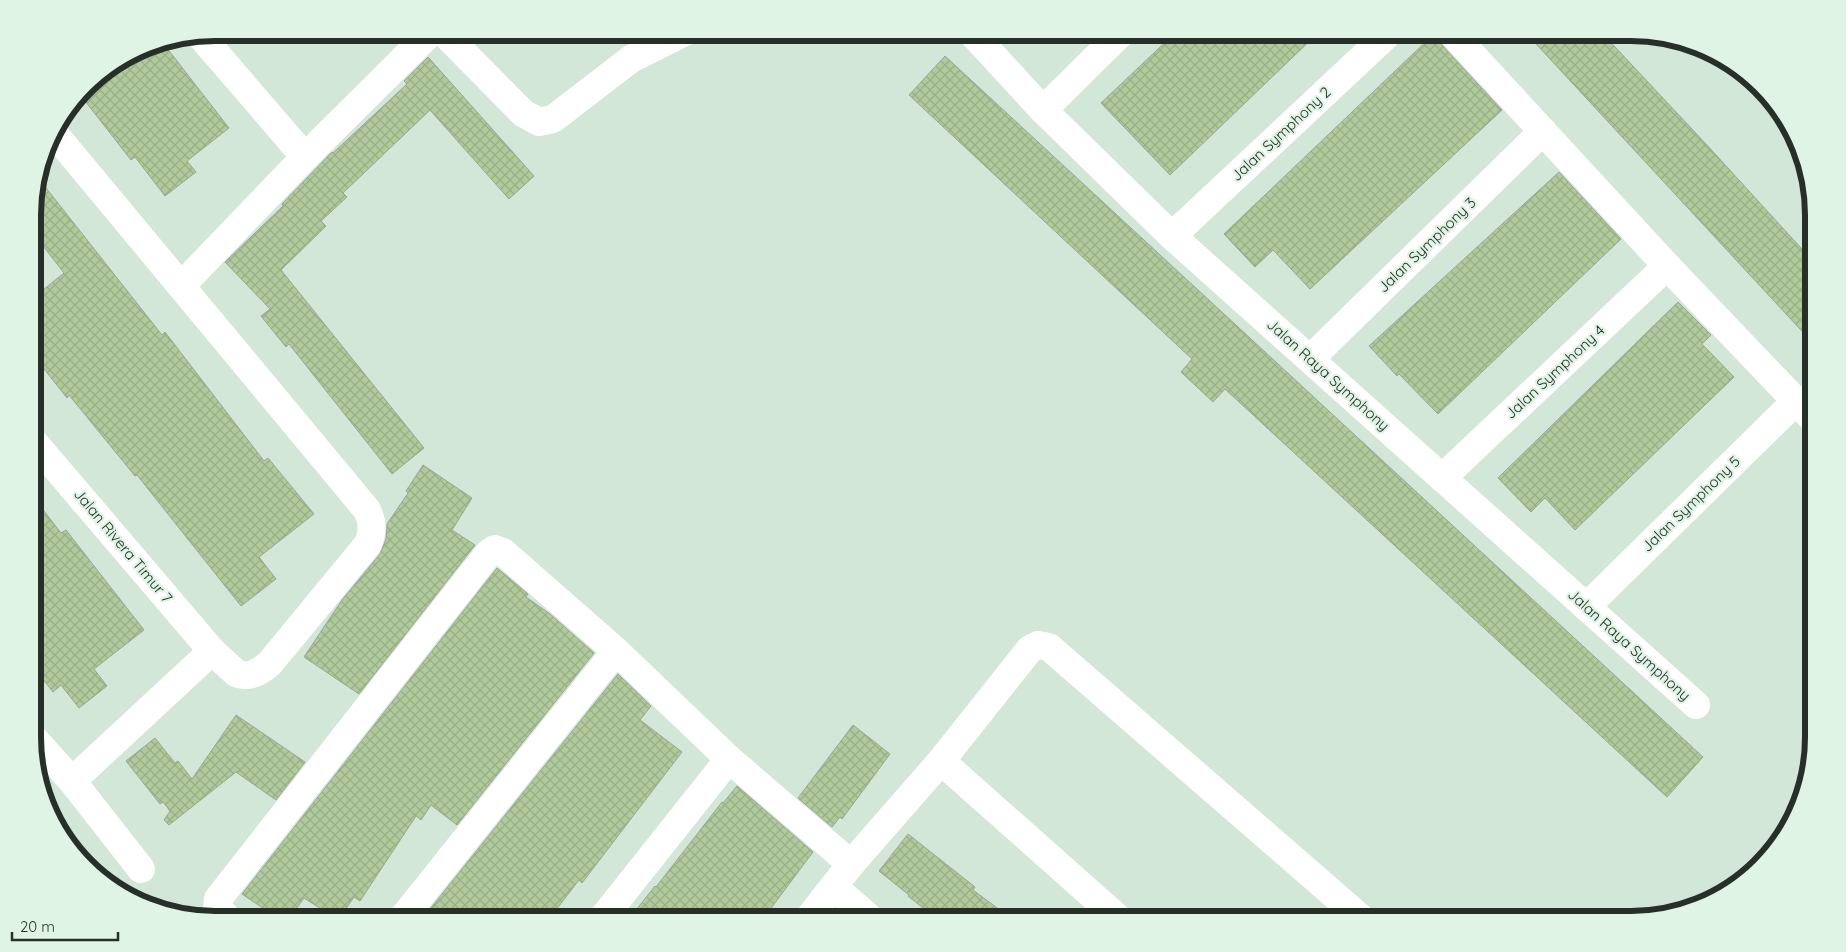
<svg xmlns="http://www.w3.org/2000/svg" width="1846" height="952" font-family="Quicksand,sans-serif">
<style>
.building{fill:url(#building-cross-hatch);stroke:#9ba693}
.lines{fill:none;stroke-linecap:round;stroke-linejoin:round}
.street{stroke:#fff;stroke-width:28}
.labels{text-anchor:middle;stroke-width:4.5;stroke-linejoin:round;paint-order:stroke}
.street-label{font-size:15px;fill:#272f29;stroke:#dff4e5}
.rim{fill:none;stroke:#272f29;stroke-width:6}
</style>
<defs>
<pattern id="building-cross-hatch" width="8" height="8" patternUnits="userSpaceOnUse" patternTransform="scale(1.25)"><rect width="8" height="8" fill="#b1ca9c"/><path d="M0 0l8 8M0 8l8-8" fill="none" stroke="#98ae86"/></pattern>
</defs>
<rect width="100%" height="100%" fill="#d2e7d8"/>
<g class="building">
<path d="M1176,32H1319L1170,175L1101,103Z"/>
<path d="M1436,32L1440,43L1502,110L1310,289L1273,250L1255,267L1224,234Z"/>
<path d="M1525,32H1601L1706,144L1812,260V342Z"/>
<path d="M163,43L229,128L187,161L196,172L165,196L135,157L131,160L82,97L126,63L124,60L146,46Z"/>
<path d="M945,56L1703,757L1667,797L1225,389L1213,402L1181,372L1192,359L909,95Z"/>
<path d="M428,57L534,176L509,199L430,110L343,193L347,197L321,221L326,226L281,270L424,448L392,474L289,344L286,347L261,316L270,309L225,262L283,206L282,204L332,152L333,153L407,84L404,81Z"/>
<path d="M1559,172L1621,239L1438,414L1399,374L1397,376L1369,346Z"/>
<path d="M39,179L162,335L165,332L264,461L268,458L314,514L259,557L276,579L241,606L137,475L135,476L69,395L67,398L33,355V298L64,273L33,233V203Z"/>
<path d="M1678,302L1711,335L1702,344L1734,377L1575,530L1545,498L1531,512L1498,478Z"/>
<path d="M423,465L472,498L452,530L475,545L359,694L304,657L342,600L380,554L386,539L387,524L408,493L406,491Z"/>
<path d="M34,498L61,533L66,530L144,630L94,669L107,686L79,708L61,685L53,692L34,668Z"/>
<path d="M497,568L528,594L526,597L550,614L594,653L457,825L431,805L421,820L416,816L360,901L354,897L339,919H337L304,898L289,919H279L242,894Z"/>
<path d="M618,674L651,706L640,720L682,752L582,883L579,880L549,919H422Z"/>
<path d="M236,715L305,762L276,800L236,772L169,825L164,820L170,811L163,802L160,804L126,761L155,738L175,763L178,761L192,779Z"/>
<path d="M853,725L890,754L842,819L840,817L832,827L798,798Z"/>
<path d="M737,786L813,852L763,919H629L655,886L656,887L722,802L723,803Z"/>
<path d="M908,834L975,887L973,890L1012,919H937L908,896L909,895L879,871Z"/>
</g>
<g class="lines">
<g class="street">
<path d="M443,32L523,113L539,122L553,119L631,59L685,32"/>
<path d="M971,32L1043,110L1172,236L1696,705"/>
<path d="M1451,32L1667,266L1813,419"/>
<path d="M200,35L305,157"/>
<path d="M1043,110L1122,32"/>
<path d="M1172,236L1390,32"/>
<path d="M181,286L305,157L431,32"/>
<path d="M1310,359L1543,131"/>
<path d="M33,441L212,651L236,673C249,679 260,672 270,663L368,544C373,531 373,523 367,510L53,132"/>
<path d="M1442,478L1667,266"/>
<path d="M1586,607L1796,401"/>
<path d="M34,739L72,781L141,869"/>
<path d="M941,761L1119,919"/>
<path d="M72,781L212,651"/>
<path d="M834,887L871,919"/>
<path d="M228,919L217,907L218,899L488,554L495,549L503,552L616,651L729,759L851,864"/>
<path d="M402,919L616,651"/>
<path d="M602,919L729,759"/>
<path d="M808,919L851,864L941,761L1030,649L1038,645L1049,647L1362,919"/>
</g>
</g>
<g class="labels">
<g class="street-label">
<text transform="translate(1281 134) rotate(-43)" y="5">Jalan Symphony 2</text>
<text transform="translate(1427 245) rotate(-44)" y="5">Jalan Symphony 3</text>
<text transform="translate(1555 372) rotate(-43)" y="5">Jalan Symphony 4</text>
<text transform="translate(1328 375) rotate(42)" y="5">Jalan Raya Symphony</text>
<text transform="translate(1691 504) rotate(-44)" y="5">Jalan Symphony 5</text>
<text transform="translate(123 546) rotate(50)" y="5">Jalan Rivera Timur 7</text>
<text transform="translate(1629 645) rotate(42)" y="5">Jalan Raya Symphony</text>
</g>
</g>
<path d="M0 0H1846V952H0ZM215 41H1631A174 174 0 0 1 1805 215V737A174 174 0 0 1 1631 911H215A174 174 0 0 1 41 737V215A174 174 0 0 1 215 41Z" fill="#dff4e5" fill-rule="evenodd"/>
<path class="rim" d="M215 41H1631A174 174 0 0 1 1805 215V737A174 174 0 0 1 1631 911H215A174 174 0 0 1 41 737V215A174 174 0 0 1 215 41Z"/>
<path d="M12 932v8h106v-8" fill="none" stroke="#272f29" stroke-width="2.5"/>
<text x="20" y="932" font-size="15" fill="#272f29" stroke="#dff4e5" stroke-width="4" paint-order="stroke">20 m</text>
</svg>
